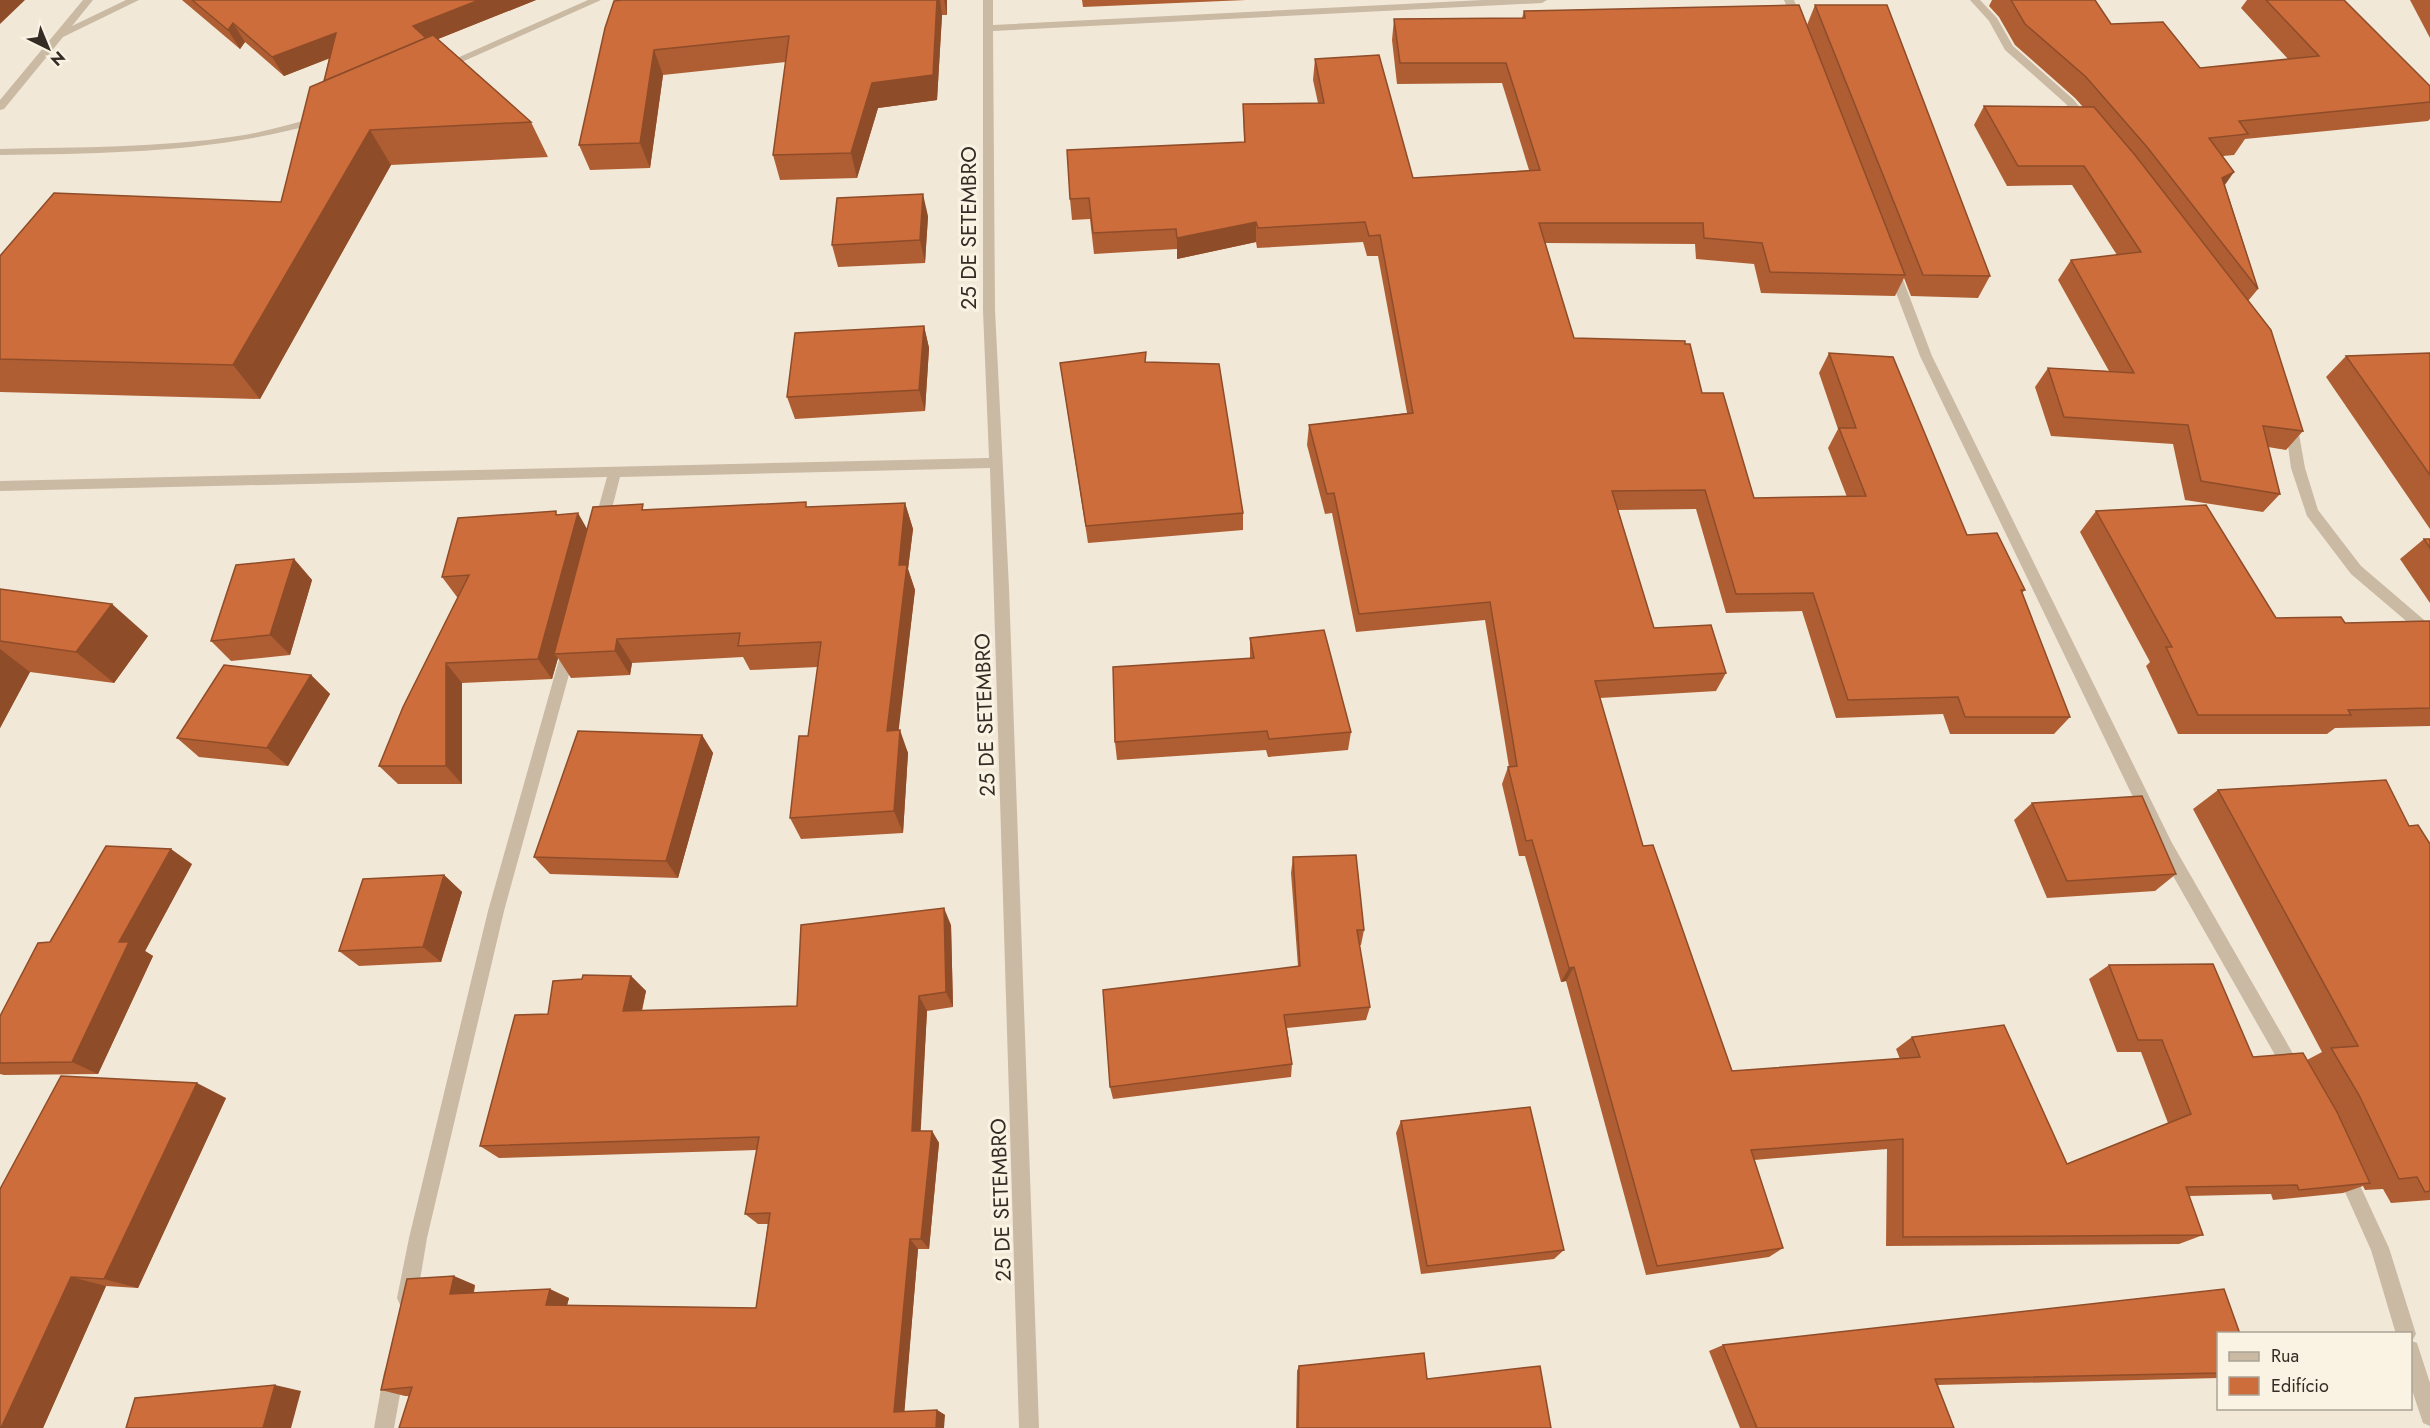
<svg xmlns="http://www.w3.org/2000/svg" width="2430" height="1428" font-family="Jost,sans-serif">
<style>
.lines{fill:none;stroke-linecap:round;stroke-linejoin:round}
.minor{fill:#cab9a3;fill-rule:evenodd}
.wall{fill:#af5e33}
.shaded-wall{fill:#8f4c29}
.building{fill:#cc6d3b;stroke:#8f4c29;stroke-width:1.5}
.labels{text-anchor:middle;stroke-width:6;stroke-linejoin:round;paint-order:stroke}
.street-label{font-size:21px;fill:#352c25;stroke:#faf2e3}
</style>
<rect width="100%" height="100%" fill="#f2e8d7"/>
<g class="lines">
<g class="minor">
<path d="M83,0H93L72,26L126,0H139L63,37L4,109L0,110V100Z"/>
<path d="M588,0H601L446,69L437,67Z"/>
<path d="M983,0H993V25L1483,0H1547L1542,3L993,31L995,310L1009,588L1039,1428H1019L990,468L620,477L608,524L601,529L594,524L607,477L0,491V481L989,458L983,310Z"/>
<path d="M1784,0H1794L1804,25L1803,27L1794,25Z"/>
<path d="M1970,0H1980L1997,18L2013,46L2073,99L2090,119V123H2082L2065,103L2005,50L1989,21Z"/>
<path d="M318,117L323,120L322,122C213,153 112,153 0,155V149C79,147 159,148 238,136C265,132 291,124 318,117Z"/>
<path d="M1893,265L1899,269L1932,356L2172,843L2299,1064L2302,1070L2299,1076L2293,1079L2287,1076L2160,853L1920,356L1887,269Z"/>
<path d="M2291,418L2297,423L2305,468L2318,510L2361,566L2430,625V639L2425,637L2351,574L2307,516L2291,468L2285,423Z"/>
<path d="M569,643L574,645L576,649L504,911L427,1238L417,1298L414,1305L407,1308L400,1305L397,1298L409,1238L488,911L562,649L564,645Z"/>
<path d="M2345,1163L2351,1166L2389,1248L2416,1334L2412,1341L2417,1343L2430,1383V1426L2423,1423L2410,1384V1334H2396L2371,1250L2336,1172L2339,1166Z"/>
<path d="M394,1362L401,1365L404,1372L394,1428H374L384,1372L387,1365Z"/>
</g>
</g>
<g class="wall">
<path d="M182,0H536L438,39L531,122L548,157L391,165L260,399L0,392V256L281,202L324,81L329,58L284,76L245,42L240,49Z"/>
<path d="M622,0H947V15H942L937,100L878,108L857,178L780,180L773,155L786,62L663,75L650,168L590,170L579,145Z"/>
<path d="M1082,0H1246L1083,7Z"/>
<path d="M1992,0H2095L2111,24L2200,68L2288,59L2241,8L2247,0H2344L2430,86V119L2428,121L2245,139L2234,155L2223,156L2225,185L2258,289L2248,301L2303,431L2286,450L2268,447L2280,494L2263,512L2185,500L2173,444L2051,436L2035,387L2048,368L2109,371L2058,280L2071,260L2117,255L2072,185L2007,186L1974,125L1984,106L2083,107L2075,98L2015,45L1999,17L1989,6Z"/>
<path d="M2410,0H2430V38Z"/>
<path d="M1815,5L1990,276L1978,298L1911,296L1904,278L1895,296L1761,293L1754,264L1696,259L1695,244L1545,243L1574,338L1685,344L1702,393L1754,498L1847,497L1828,448L1838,429L1819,373L1829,353L1967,535L2025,590L2022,593L2070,717L2054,734H1950L1943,714L1836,718L1802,611L1726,613L1696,509L1618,510L1654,628L1726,673L1716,691L1600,698L1643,846L1732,1071L1900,1059L1896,1049L1912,1037L2067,1164L2168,1123L2141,1052H2117L2089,979L2109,965L2253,1057L2307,1060L2322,1052L2193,809L2218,790L2409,826L2430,844V1200L2391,1203L2383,1189L2365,1190L2363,1186L2343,1193L2273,1200L2271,1194L2189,1196L2203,1235L2179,1244L1886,1246L1887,1149L1754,1160L1783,1248L1769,1257L1646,1275L1566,981L1561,982L1525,856H1519L1502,784L1508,767H1509L1485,620L1356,632L1332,513L1325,514L1307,445L1309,425L1407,413L1378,256H1367L1363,242L1257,248L1256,242L1177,259V249L1094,254L1090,219L1072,220L1070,199L1244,142L1243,104L1318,103L1313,80L1315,59L1413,178L1529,170L1502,83L1397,84L1392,40L1394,19L1522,18L1524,11L1807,25Z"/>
<path d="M928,216L925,263L838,267L832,245Z"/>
<path d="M924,326L929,348L925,411L795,419L787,397Z"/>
<path d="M2430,353V529L2326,377L2346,356Z"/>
<path d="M1146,362L1243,513V530L1088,543L1060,363Z"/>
<path d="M905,503L913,529L908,569L915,590L898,730L908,753L903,833L801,839L790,818L808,736L818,667L750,670L743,657L632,663L630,675L571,678L558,658L552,679L462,683V784H398L379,766L458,597H457L442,577L587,530L646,509L808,507Z"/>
<path d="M2096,511L2276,618L2345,623L2430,621V726L2335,728L2327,734H2178L2146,666L2150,662L2080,532Z"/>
<path d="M2424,539H2430V603L2400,559Z"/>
<path d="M294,559L312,580L290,655L231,661L211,641Z"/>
<path d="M0,589L148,636L114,683L30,672L0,728Z"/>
<path d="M1250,638L1351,732L1348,750L1268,757L1266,750L1117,760L1115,742L1250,659Z"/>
<path d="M311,675L330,694L288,766L199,757L177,738Z"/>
<path d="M702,735L713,753L678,878L550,874L534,857Z"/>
<path d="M2032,803L2176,874L2155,891L2047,898L2014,820Z"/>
<path d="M1293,857L1364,930L1361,945H1359L1370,1007L1366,1020L1287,1028L1292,1064L1291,1077L1113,1099L1110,1087L1298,966L1291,873Z"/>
<path d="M192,864L145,951L153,956L98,1074L4,1075L0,1074V1016L50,942Z"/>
<path d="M444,875L462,892L441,962L359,966L339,951Z"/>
<path d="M951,925L953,1007L927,1011L920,1131H932L939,1143L929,1249H918L904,1412L937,1410L945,1415L405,1396L381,1390L475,1285L474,1293L569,1298L567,1305L756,1308L768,1224H758L745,1214L757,1150L499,1158L480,1146L548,1014L631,976L646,991L642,1011L797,1006Z"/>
<path d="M226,1098L138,1288L106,1286L43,1428H0V1189Z"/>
<path d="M1401,1121L1564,1250L1554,1259L1421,1274L1396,1133Z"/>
<path d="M2218,1334V1378L1937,1385L1954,1428H1740L1709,1351L1723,1345Z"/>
<path d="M1299,1366L1427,1379L1551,1428H1296L1297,1371Z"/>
</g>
<g class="shaded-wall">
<path d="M0,0H25L0,24Z"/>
<path d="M479,0H536L423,45L413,26Z"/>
<path d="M937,0H940L942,15L937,100L878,108L857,178L851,153L872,83Z"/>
<path d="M944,0H947V15Z"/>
<path d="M233,23L245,42L240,49L228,30Z"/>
<path d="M336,33L346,52L284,76L272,57Z"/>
<path d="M654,50L663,75L650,168L640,143Z"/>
<path d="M370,130L391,165L260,399L233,365Z"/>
<path d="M2234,172L2220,192L2222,178Z"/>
<path d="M923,194L928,216L925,263L920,240Z"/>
<path d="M1256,222V242L1177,259V238Z"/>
<path d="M924,326L929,348L925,411L919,390Z"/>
<path d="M905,503L913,529L908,569L915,590L896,753L887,731L899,565Z"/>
<path d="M578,513L590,534L554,654L558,658L552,679L538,659Z"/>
<path d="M294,559L312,580L290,655L270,635Z"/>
<path d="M112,604L148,636L114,683L76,652Z"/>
<path d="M617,639L632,663L630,675L615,651Z"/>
<path d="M0,649L30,672L0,728Z"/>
<path d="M446,663L462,683V784L446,766Z"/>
<path d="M311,675L330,694L288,766L267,748Z"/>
<path d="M900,730L908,753L903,833L894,811Z"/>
<path d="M702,735L713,753L678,878L666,861Z"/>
<path d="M171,849L192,864L145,951L153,956L98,1074L72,1062L119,942Z"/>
<path d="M444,875L462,892L441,962L423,947Z"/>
<path d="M944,908L951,925L953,1007L946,992Z"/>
<path d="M1574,967L1566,981L1561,982L1569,968Z"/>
<path d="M631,976L646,991L638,1026L623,1011Z"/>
<path d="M919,996L927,1011L920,1144L912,1131Z"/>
<path d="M197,1083L226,1098L138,1288L104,1279Z"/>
<path d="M932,1131L939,1143L929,1249L921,1239Z"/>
<path d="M910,1239L918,1249L904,1417L894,1412Z"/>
<path d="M454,1276L475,1285L471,1302L450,1294Z"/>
<path d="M71,1277L106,1286L43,1428H1Z"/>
<path d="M550,1289L569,1298L565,1313L546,1305Z"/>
<path d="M275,1385L301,1391L291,1428H263Z"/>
<path d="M937,1410L945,1415L944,1428H936Z"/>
</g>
<g class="building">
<path d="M192,0H479L413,26L426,38L324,81L336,33L272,57L233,23L228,30Z"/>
<path d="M622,0H937L933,75L872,83L851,153L773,155L789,36L654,50L640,143L579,145L605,28L614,1Z"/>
<path d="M2011,0H2095L2111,24L2163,22L2200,68L2319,56L2266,0H2344L2430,86V102L2239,121L2248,134L2209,138L2234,172L2222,178L2258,289L2147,147L2086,77L2025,24Z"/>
<path d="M1799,5L1905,275L1770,272L1762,243L1704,238L1703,223H1539L1574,338L1685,341V344H1690L1702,393H1723L1754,498L1866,496L1839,428H1856L1829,353L1893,357L1967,535L1997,533L2025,590H2021L2070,717H1965L1958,697L1848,700L1813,593L1736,594L1705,490L1612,491L1654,628L1711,625L1726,673L1595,681L1643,846L1653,845L1732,1071L1920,1057L1912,1037L2004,1025L2067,1164L2191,1114L2162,1040H2138L2109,965L2213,964L2253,1057L2303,1053L2337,1112L2370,1183L2299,1190L2297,1185L2186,1187L2203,1235L1903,1237V1139L1751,1150L1783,1248L1657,1266L1574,967L1569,968L1532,840L1526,841L1508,767L1517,766L1490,602L1359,614L1334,493L1327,494L1309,425L1413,413L1380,235L1369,236L1365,222L1258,228L1256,222L1177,238L1176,229L1093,233L1089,198L1070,199L1067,150L1245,142L1243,104L1324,103L1315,59L1379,55L1413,178L1540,170L1506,63H1400L1394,19L1525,18L1524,11Z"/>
<path d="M1815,5H1887L1990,276L1923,275Z"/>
<path d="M433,35L531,122L370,130L233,365L0,359V256L54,193L281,202L310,87Z"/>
<path d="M1984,106L2094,107L2135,155L2271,330L2303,431L2263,426L2280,494L2201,481L2188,425L2064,417L2048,368L2134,373L2071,260L2141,252L2084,166H2018Z"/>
<path d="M923,194L920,240L832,245L837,198Z"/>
<path d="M924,326L919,390L787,397L795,333Z"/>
<path d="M1146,352L1145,362L1219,364L1243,513L1086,526L1060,363Z"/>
<path d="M2430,353V475L2346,356Z"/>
<path d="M806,502V507L905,503L899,565H907L887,731L900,730L894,811L790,818L799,736H808L821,642L738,646L740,633L617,639L615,651L554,654L593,507L643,504L642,510Z"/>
<path d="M2206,505L2276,618L2341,617L2345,623L2430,621V708L2348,710L2351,715H2198L2166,647H2172L2096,511Z"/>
<path d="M556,511V515L578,513L538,659L446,663V766H379L403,707L469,575L442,577L458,518Z"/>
<path d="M2424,539H2430V548Z"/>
<path d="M294,559L270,635L211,641L236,565Z"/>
<path d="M0,589L112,604L76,652L0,641Z"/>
<path d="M1324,630L1351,732L1269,739L1267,731L1115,742L1113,667L1254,658L1250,638Z"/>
<path d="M224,665L311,675L267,748L177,738Z"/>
<path d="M578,731L702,735L666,861L534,857Z"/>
<path d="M2386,780L2409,826L2418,825L2430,844V1191L2425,1192L2417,1177L2399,1179L2359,1095L2331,1048L2358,1046L2218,790Z"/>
<path d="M2142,796L2176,874L2067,881L2032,803Z"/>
<path d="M106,846L171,849L119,942H129L72,1062L0,1063V1016L38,943L50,942Z"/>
<path d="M1356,855L1364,930H1357L1370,1007L1284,1015L1292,1064L1110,1087L1103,990L1300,966L1293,857Z"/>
<path d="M444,875L423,947L339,951L363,879Z"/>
<path d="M944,908L946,992L919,996L912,1131H932L921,1239H910L894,1412L937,1410L936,1428H399L412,1387L381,1390L407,1279L454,1276L450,1294L550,1289L546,1305L756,1308L770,1213L745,1214L759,1137L480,1146L515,1015L548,1014L553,981L582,979L583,975L631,976L623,1011L797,1006L801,925Z"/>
<path d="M61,1076L197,1083L104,1279L71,1277L1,1428H0V1189Z"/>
<path d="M1530,1107L1564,1250L1427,1266L1401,1121Z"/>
<path d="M2224,1289L2240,1334H2218V1373L1935,1379L1954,1428H1757L1723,1345Z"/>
<path d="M1424,1353L1427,1379L1540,1366L1551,1428H1298L1299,1366Z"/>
<path d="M275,1385L263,1428H126L135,1398Z"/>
</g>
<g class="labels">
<g class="street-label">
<text transform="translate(969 228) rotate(-90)" y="7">25 DE SETEMBRO</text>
<text transform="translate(985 715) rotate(-92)" y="7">25 DE SETEMBRO</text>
<text transform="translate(1001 1200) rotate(-92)" y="7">25 DE SETEMBRO</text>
</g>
</g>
<rect x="2217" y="1332" width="195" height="78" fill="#faf2e3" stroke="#aba397" stroke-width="1.5"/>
<rect x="2229" y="1352" width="30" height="9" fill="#cab9a3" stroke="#aba397" stroke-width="1.5"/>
<text x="2271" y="1362" font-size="18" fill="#352c25">Rua</text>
<rect x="2229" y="1377" width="30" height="18" fill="#cc6d3b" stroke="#aba397" stroke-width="1.5"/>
<text x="2271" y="1392" font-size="18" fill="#352c25">Edifício</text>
<g transform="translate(48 48) rotate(137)" stroke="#faf2e3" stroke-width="4.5" paint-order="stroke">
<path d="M0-4.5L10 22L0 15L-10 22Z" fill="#352c25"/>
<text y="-9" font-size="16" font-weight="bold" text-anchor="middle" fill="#352c25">N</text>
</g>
</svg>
